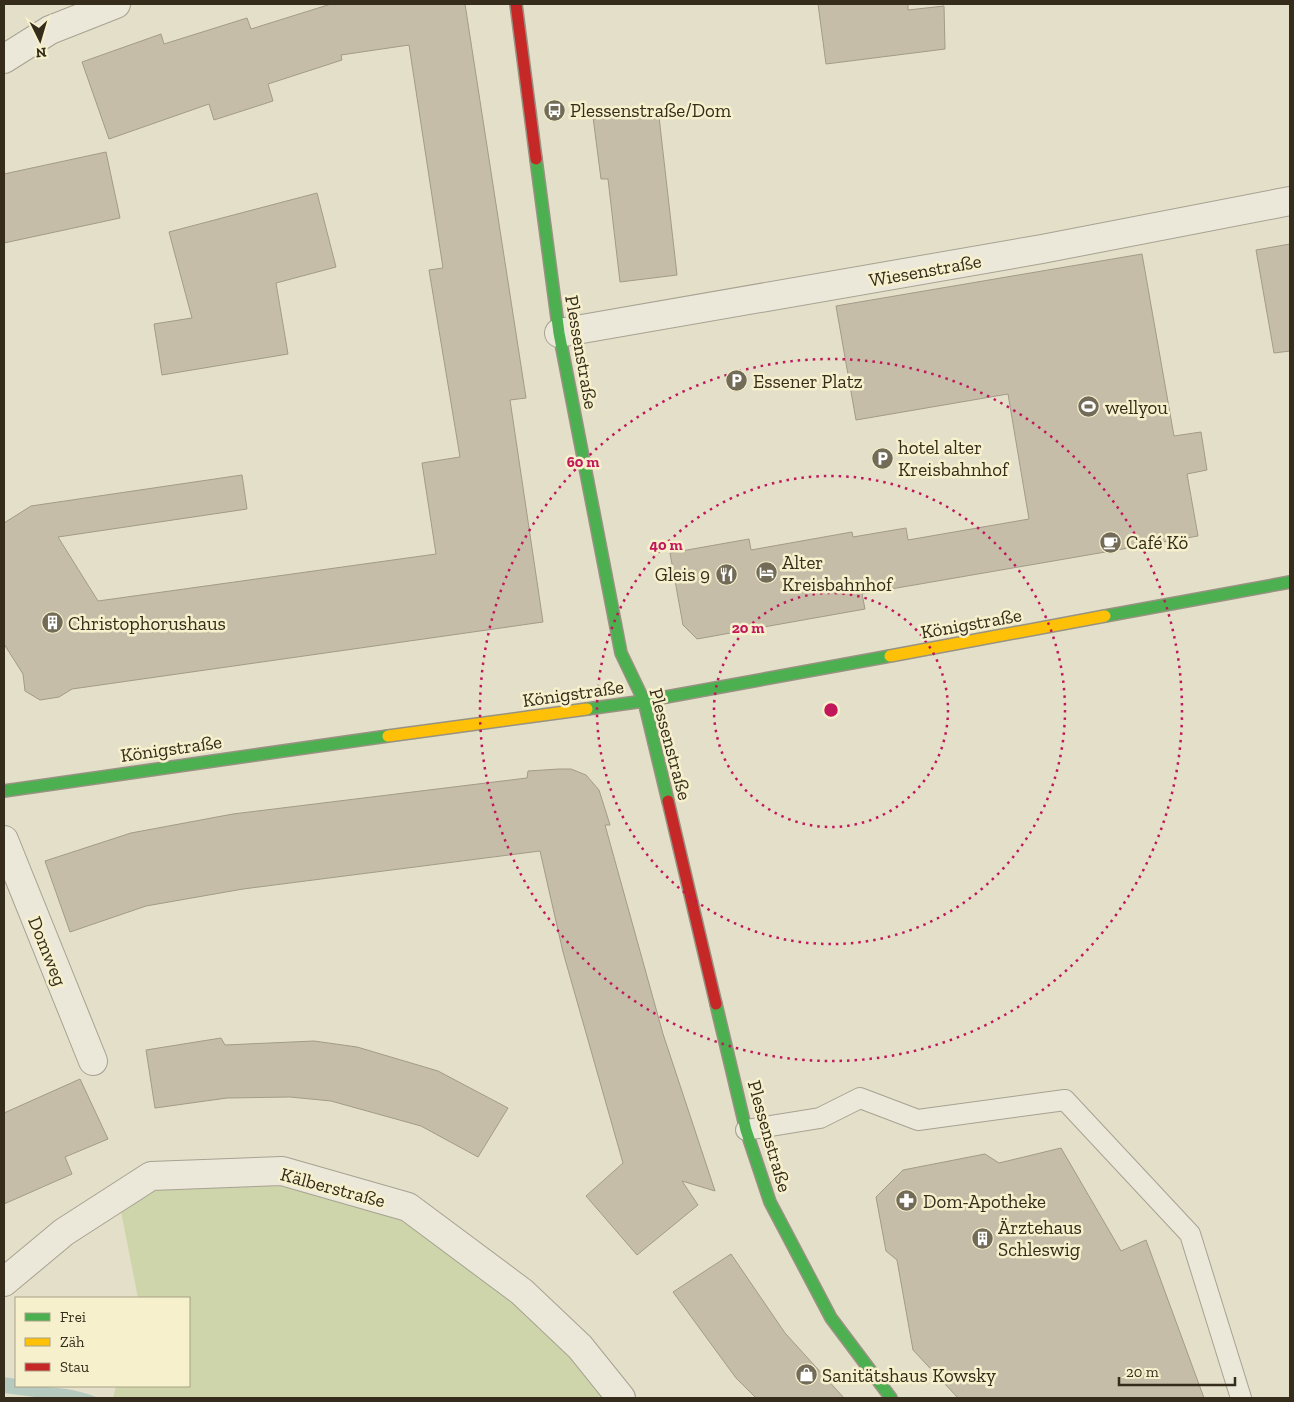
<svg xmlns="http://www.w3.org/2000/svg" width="1294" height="1402" font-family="'Zilla Slab',serif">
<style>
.green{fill:#ced5aa}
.water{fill:#b5c9bf}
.building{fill:#c6bda9;stroke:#a39a88}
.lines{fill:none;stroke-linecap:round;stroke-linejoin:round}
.lane-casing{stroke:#a7a292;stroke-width:22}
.street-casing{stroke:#a7a292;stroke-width:30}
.fast-casing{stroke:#979282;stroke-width:14}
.slow-casing{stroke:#979282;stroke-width:14}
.jam-casing{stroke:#979282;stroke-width:14}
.lane{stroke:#ebe8da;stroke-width:20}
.street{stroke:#ebe8da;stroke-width:28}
.fast{stroke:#4caf50;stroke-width:11}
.slow{stroke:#ffc107;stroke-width:11}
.jam{stroke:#c62828;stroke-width:11}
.ring{fill:none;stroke:#c2185b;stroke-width:2.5;stroke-dasharray:2.5 5}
.labels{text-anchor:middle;stroke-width:5;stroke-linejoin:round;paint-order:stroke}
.poi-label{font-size:19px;fill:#352c1b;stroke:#f6f0cd;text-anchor:start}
.street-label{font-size:19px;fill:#352c1b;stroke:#f6f0cd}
.centre{fill:#c2185b;stroke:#f6f0cd;stroke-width:2.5}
.ring-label{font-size:15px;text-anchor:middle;font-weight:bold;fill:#c2185b;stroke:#f6f0cd;stroke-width:5;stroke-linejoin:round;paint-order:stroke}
</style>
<rect width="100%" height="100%" fill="#e3dfc8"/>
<path class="green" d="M283,1179L396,1211L521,1302L606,1398H113L116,1386H189V1298H138L119,1201L161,1182Z"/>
<path class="water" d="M4,1377L16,1379V1386C46,1386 71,1387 99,1398H43L4,1393Z"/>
<g class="building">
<path d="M331,4H465L526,398L510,400L543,622L72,689L59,697L40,700L25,691L23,674L4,644V523L31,506L242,475L247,509L58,537L98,601L436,554L422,463L460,457L429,270L443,268L409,45L341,55L342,60L268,84L273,101L214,120L209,104L109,139L82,62L161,34L164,44L247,18L251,29Z"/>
<path d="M818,4H908V10L944,6L945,49L826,64Z"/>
<path d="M658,108L677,275L620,282L608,179H601L593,117Z"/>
<path d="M106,152L120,218L4,243V174Z"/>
<path d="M317,193L336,267L276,283L288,354L162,375L154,324L192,318L169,232Z"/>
<path d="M1290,244V351L1274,353L1256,250Z"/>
<path d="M1142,254L1174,436L1201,432L1207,470L1187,474L1198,536L862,594L865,609L775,625L697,639L683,625L670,553L749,539L751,550L852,532L853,537L906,528L908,540L1029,519L1008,394L856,420L836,306Z"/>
<path d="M559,769H571L586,775L599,790L610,825H605L663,1034L715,1191L682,1181L698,1205L637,1255L586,1196L623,1163L563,952L540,851L243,889L146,906L70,932L45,861L131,833L233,814L527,778L528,771Z"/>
<path d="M221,1038L225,1045L314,1041L357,1047L438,1071L508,1108L478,1157L421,1126L331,1101L290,1097L227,1098L155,1108L146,1050Z"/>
<path d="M80,1079L108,1139L65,1157L72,1174L4,1204V1113Z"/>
<path d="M1061,1148L1121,1251L1146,1240L1204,1398H958L913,1350L897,1260L886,1251L876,1197L903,1170L985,1154L999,1163Z"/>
<path d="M731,1254L785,1333L844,1398H756L736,1378L673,1292Z"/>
</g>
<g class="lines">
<defs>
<path id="lane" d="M746,1130L820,1118L860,1098L918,1120L1065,1100L1190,1234L1241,1398"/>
<g id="street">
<path d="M4,59L50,30L116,4"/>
<path d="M559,333L1042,249L1290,201"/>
<path d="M4,840L93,1061"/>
<path d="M4,1282L64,1232L151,1176L282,1171L408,1207L522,1292L580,1347L621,1398"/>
</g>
<g id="fast">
<path d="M536,159L559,333L621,653L644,701L668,801"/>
<path d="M1105,616L1290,582"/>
<path d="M587,709L644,701L890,656"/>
<path d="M4,791L388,736"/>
<path d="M716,1004L746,1130L770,1202L831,1318L891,1398"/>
</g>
<g id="slow">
<path d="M890,656L1105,616"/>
<path d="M388,736L587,709"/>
</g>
<g id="jam">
<path d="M516,4L536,159"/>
<path d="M668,801L716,1004"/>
</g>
</defs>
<use href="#lane" class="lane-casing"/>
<use href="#street" class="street-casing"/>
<use href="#fast" class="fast-casing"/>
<use href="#slow" class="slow-casing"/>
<use href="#jam" class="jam-casing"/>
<use href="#lane" class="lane"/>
<use href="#street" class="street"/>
<use href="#fast" class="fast"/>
<use href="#slow" class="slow"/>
<use href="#jam" class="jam"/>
</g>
<g class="ring">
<circle cx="831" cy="710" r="117"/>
<circle cx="831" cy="710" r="234"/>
<circle cx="831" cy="710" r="351"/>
</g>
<defs>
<symbol id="bus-disc" viewBox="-11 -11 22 22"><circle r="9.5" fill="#726b58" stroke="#f6f0cd"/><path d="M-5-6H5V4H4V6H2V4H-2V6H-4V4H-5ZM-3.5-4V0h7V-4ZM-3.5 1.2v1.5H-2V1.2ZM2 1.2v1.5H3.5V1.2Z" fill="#fff"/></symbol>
<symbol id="parking-disc" viewBox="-11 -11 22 22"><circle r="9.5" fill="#726b58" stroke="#f6f0cd"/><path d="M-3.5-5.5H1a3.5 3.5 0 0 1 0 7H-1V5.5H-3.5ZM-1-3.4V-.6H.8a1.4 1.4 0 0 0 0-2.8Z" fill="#fff"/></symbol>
<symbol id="stadium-disc" viewBox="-11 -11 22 22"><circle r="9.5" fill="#726b58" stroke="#f6f0cd"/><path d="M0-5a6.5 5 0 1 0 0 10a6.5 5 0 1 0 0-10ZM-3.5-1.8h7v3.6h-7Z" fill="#fff"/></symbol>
<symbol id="cafe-disc" viewBox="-11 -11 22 22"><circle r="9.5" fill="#726b58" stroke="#f6f0cd"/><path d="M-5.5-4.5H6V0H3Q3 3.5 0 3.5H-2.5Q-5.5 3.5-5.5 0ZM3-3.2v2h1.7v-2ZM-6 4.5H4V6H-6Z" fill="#fff"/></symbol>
<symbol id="hotel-disc" viewBox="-11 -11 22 22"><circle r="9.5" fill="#726b58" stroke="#f6f0cd"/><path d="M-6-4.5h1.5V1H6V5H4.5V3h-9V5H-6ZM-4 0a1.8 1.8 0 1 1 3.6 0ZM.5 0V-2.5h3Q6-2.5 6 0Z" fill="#fff"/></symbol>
<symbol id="restaurant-disc" viewBox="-11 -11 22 22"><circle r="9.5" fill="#726b58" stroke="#f6f0cd"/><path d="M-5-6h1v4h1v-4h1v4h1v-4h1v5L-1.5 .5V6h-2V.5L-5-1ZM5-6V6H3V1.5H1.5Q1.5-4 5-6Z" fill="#fff"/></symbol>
<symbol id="building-disc" viewBox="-11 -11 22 22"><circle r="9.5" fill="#726b58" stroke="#f6f0cd"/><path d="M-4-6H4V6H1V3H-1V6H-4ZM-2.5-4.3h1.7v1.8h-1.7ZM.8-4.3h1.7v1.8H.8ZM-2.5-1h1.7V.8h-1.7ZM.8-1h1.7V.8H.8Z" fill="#fff"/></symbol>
<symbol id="pharmacy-disc" viewBox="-11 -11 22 22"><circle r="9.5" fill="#726b58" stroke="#f6f0cd"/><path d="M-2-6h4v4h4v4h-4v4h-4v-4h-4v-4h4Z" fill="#fff"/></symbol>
<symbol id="shop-disc" viewBox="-11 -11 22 22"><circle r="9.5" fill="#726b58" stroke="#f6f0cd"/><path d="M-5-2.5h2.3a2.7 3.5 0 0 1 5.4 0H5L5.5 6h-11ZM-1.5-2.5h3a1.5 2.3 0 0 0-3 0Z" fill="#fff"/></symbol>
</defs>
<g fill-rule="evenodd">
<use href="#bus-disc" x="542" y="98" width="25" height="25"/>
<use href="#parking-disc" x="724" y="368" width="25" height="25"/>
<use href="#stadium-disc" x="1076" y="394" width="25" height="25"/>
<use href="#parking-disc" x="870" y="446" width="25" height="25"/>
<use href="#cafe-disc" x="1098" y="530" width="25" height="25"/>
<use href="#hotel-disc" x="754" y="560" width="25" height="25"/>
<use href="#restaurant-disc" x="714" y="562" width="25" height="25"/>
<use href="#building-disc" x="40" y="610" width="25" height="25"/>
<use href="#pharmacy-disc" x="894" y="1188" width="25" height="25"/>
<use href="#building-disc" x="970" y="1226" width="25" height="25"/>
<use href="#shop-disc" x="794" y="1362" width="25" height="25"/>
</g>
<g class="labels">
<g class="poi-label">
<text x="570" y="117">Plessenstraße/Dom</text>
<text x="753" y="388">Essener Platz</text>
<text x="1105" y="414">wellyou</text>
<text x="898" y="454">hotel alter<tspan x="898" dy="22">Kreisbahnhof</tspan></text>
<text x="1126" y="549">Café Kö</text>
<text x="782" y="569">Alter<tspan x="782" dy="22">Kreisbahnhof</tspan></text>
<text x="710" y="581" text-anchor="end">Gleis 9</text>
<text x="68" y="630">Christophorushaus</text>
<text x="923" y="1208">Dom-Apotheke</text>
<text x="998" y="1234">Ärztehaus<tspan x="998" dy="22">Schleswig</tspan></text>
<text x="822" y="1382">Sanitätshaus Kowsky</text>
</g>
<g class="street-label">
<text transform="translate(925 270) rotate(-10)" y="7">Wiesenstraße</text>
<text transform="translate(582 352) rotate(80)" y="7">Plessenstraße</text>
<text transform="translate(971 623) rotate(-10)" y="7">Königstraße</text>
<text transform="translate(573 693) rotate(-8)" y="7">Königstraße</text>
<text transform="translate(671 744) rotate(75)" y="7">Plessenstraße</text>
<text transform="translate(171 748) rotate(-8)" y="7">Königstraße</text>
<text transform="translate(48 951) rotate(68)" y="7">Domweg</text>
<text transform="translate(770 1136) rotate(74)" y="7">Plessenstraße</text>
<text transform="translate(333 1187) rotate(15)" y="7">Kälberstraße</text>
</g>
</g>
<circle cx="831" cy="710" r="8" class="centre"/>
<g class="ring-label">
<text x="583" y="467">60 m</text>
<text x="666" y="550">40 m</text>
<text x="748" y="633">20 m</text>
</g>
<rect width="1294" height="1402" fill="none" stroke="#352c1b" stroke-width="10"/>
<rect x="15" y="1297" width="175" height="90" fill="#f6f0cd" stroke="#a9a286"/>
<rect x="25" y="1313" width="25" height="8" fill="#4caf50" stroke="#a9a286"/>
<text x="60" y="1322" font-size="15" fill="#352c1b">Frei</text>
<rect x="25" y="1338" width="25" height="8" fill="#ffc107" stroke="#a9a286"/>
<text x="60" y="1347" font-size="15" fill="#352c1b">Zäh</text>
<rect x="25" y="1363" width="25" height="8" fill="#c62828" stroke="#a9a286"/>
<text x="60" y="1372" font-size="15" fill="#352c1b">Stau</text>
<g transform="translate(40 40) rotate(175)" stroke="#f6f0cd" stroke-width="4" paint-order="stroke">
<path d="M0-4L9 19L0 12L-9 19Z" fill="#352c1b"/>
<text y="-8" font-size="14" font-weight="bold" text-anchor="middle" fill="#352c1b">N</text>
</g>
<path d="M1119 1377v8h116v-8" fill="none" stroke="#352c1b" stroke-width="2.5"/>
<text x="1126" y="1377" font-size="15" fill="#352c1b" stroke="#f6f0cd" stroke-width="4" paint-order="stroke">20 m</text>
</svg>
